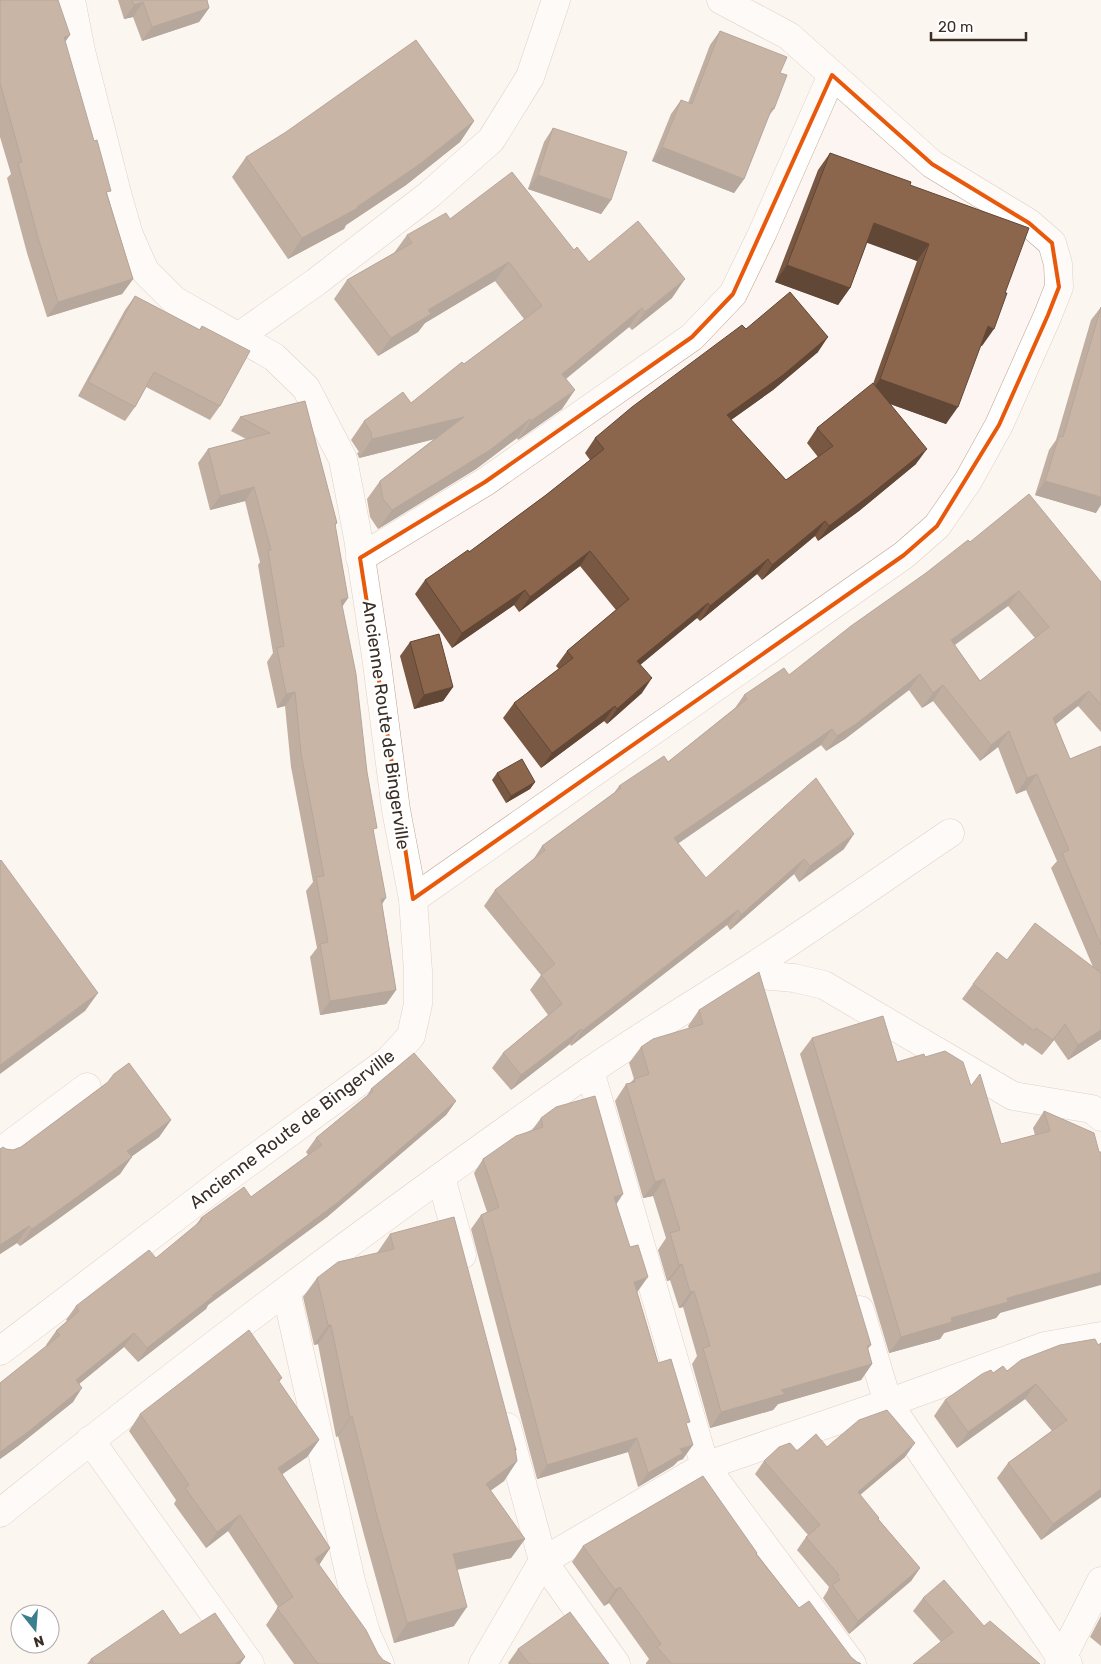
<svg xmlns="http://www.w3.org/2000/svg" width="1101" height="1664" font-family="Rubik,sans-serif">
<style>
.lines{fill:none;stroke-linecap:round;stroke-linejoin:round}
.street-casing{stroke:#c1a38f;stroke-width:29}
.street{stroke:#fff;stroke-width:28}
.wall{fill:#785842;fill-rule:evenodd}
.shaded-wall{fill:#614736}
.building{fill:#8b664d;stroke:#614736;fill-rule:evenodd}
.marked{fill:none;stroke:#e8590c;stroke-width:4;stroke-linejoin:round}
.labels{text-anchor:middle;stroke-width:5;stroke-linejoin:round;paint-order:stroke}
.street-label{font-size:18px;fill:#3a2e26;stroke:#fff}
</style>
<rect width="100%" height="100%" fill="#fcf5f1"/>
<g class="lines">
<defs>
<g id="street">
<path d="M238,337L316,282L430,194L491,140L530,77L556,0"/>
<path d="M360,558L485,482L692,337L733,294L762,234L832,75"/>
<path d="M413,899L904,555L937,526L968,481L999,425L1048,315L1059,287L1058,264L1052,243L1029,223L932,164L789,36L721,0"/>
<path d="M759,975L794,978L824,985L1013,1096L1092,1109L1101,1117"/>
<path d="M590,1071L705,1466L852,1664"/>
<path d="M0,1152L87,1087"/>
<path d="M441,1177L462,1255"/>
<path d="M286,1291L351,1581L366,1633L380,1664"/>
<path d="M860,1310L888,1403L1061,1658L1068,1664"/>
<path d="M0,1351L227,1178L389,1060L411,1036L418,1004V971L413,899L396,810L376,656L358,538L343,459L306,388L274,357L174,300L145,271L129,235L118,197L81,51L71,0"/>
<path d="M507,1427L543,1561L616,1664"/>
<path d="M90,1440L250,1664"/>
<path d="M0,1513C190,1359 387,1213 587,1073C642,1035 699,1001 755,965C821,922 885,877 950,833"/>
<path d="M483,1664L543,1561L705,1466L888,1403L1045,1346L1101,1336"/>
<path d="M1059,1664L1101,1581"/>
</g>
</defs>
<use href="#street" class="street-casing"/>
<use href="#street" class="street"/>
</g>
<g class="wall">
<path d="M0,0L65,42L108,196L133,279L122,294L47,317L27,253L7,178L11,174L0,137Z"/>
<path d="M118,0H207L209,8L199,22L142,41L133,17L124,19Z"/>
<path d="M720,31L780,73L774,109L768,117L744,179L734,193L652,161L671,114L681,100L688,103L710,45Z"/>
<path d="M474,121L460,142L406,185L346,225L344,229L288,259L232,177L246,157Z"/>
<path d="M553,128L611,200L601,214L528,189L544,142Z"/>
<path d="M830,153L910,185L982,346L981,345L946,424L890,404L916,464L859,511L818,541L815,536L762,580L757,574L700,621L697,618L640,664L642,693L607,724L604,721L541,768L503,718L514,703L559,669L556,666L567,651L616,610L580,566L519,612L514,605L452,648L415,594L425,580L469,552L546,495L590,460L585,453L595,438L746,329L818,352L773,390L731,420L786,480L818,457L807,443L817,428L873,384L917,261L867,242L850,288L838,305L775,282L818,170Z"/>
<path d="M450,219L574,250L589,262L672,298L632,330L629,327L566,379L562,409L518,440L517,438L476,469L378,529L370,517L367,499L380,481L434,439L359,458L357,453L359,452L351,440L364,421L411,403L524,319L495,281L425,323L418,332L378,356L334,299L347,280L394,253L407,235Z"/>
<path d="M135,296L199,330L202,326L220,406L210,420L146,387L135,407L125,421L78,396L125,310Z"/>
<path d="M1101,307L1096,513L1035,495L1049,450L1056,440L1091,320Z"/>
<path d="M305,401L337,523L335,526L348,598L342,607L367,772L382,904L396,990L386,1004L320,1015L310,957L317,948L306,891L313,882L291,767L285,706L277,708L267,662L273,653L258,565L260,562L245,501L210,510L198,463L208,449L246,439L231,431L240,417Z"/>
<path d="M970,542L1101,582V732L1078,706L1056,724L1070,759L1101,746V1039L1068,1060L1054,1040L1042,1055L1025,1043L1023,1046L962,999L973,984L1007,960L1093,967L1051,868L1057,861L1026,790L1016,794L998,747L980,761L933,701L922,708L909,690L845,739L826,751L821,745L678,843L706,878L844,849L799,882L794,874L730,930L727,925L571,1046L570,1044L511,1090L492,1068L503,1053L548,1015L530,990L541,975L484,906L495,890L533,860L542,846L614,793L619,786L668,762L735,708L744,695L789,675ZM1008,606L1035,638L980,681L955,645Z"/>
<path d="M410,642L453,687L443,701L414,709L400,656Z"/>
<path d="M497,773L535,782L530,789L506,803L492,780Z"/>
<path d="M699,1010L871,1345L868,1349L872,1364L861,1380L778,1404L773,1410L710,1428L692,1364L697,1356L683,1307L679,1308L670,1280L667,1281L658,1250L666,1238L653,1196L643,1198L615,1101L626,1084L630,1083L634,1079L629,1063L641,1047L689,1028L688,1026Z"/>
<path d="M812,1038L897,1062L925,1057L971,1086L1001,1144L1035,1135L1033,1128L1044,1111L1094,1133L1000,1313L996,1318L944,1333L940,1339L889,1353L800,1054Z"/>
<path d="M114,1074L171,1120L159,1137L131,1157L120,1174L54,1222L20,1246L17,1243L0,1254V1149L13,1150L21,1147L107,1083Z"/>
<path d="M371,1089L456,1101L446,1115L327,1217L208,1305L206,1309L138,1362L124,1347L79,1384L73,1402L18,1446L0,1459V1383L47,1346L46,1345L56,1331L67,1321L66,1320L76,1306L156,1258L195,1226L201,1218L251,1197L308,1155L306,1152L316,1138L367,1096Z"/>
<path d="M541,1118L616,1203L638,1291L637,1292L658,1363L687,1426L683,1459L678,1461L673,1466L638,1487L628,1452L537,1479L471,1229L481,1215L487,1212L474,1173L483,1159L532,1130Z"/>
<path d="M390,1234L516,1450L515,1451L517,1461L504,1481L490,1491L525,1539L511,1558L457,1570L454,1626L394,1643L364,1535L338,1436L336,1437L318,1344L314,1345L303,1297L317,1278L377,1253Z"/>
<path d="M1101,1343V1497L1041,1540L997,1478L1008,1463L1052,1431L1025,1399L957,1448L934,1416L945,1400L993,1373L1007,1371L1098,1345Z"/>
<path d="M282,1378L279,1382L319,1440L307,1457L282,1474L330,1548L319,1565L378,1654L383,1660L391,1664H294L266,1625L278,1607L228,1531L206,1548L174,1504L176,1500L129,1431L140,1414Z"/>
<path d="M827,1447L905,1457L860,1495L878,1519L920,1568L911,1581L849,1634L823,1598L828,1590V1589L829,1587L797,1550L806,1537L808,1535L755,1474L764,1461L797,1451Z"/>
<path d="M583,1546L757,1554L799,1608L851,1657L857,1662L861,1664H646V1663L649,1659L609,1603L604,1606L572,1562Z"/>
<path d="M923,1598L984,1626L1040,1664L941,1642L913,1611Z"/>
<path d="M1101,1616V1646L1090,1637Z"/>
<path d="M180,1635L245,1657L240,1664H87L91,1659Z"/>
<path d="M518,1649L609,1664H509L508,1663Z"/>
</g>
<g class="shaded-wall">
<path d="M143,2L133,17L124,19L134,5Z"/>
<path d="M209,8L199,22L142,41L152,27Z"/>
<path d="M70,35L59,51L64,37Z"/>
<path d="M474,121L460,142L406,185L346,225L344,229L288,259L302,238L357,207Z"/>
<path d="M662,147L744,179L734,193L652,161Z"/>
<path d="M538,175L611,200L601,214L528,189Z"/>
<path d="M874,223L929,244L917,261L862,241Z"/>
<path d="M509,262L495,281L425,323L418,332L378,356L391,338L428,310Z"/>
<path d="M787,265L850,288L838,305L775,282Z"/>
<path d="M133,279L122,294L47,317L58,302Z"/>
<path d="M685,279L672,298L632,330L645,312Z"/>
<path d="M642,308L629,327L549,392L562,374Z"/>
<path d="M988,326L994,329L982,346L976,344Z"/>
<path d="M828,337L818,352L773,390L717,430L727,415Z"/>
<path d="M880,379L958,407L946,424L868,396Z"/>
<path d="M575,390L562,409L518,440L531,421Z"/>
<path d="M464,417L451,435L359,458L372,439Z"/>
<path d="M530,419L517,438L476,469L378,529L392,510Z"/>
<path d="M927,449L916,464L859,511L818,541L829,526Z"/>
<path d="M1045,481L1101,497V505L1096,513L1035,495Z"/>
<path d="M254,487L245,501L210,510L220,496Z"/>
<path d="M825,521L815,536L762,580L772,565Z"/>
<path d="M590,551L580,566L519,612L530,597Z"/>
<path d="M768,559L757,574L700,621L710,606Z"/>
<path d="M525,590L514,605L452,648L462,633Z"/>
<path d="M1019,591L1008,606L940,655L951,640Z"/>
<path d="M348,598L338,612L341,600Z"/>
<path d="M708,603L697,618L627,676L637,661Z"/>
<path d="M920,674L909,690L845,739L826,751L837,736Z"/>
<path d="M652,678L642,693L607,724L617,709Z"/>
<path d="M943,685L933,701L922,708L933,693Z"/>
<path d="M453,687L443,701L414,709L424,695Z"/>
<path d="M1089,691L1078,706L1043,734L1053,718Z"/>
<path d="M295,692L285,706L277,708L286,694Z"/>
<path d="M615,706L604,721L541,768L552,753Z"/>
<path d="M832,729L821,745L663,854L674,838Z"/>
<path d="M1009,731L998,747L980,761L991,745Z"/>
<path d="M1037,774L1026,790L1016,794L1027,778Z"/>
<path d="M535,782L530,789L506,803L511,796Z"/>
<path d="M854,834L844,849L799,882L810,866Z"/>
<path d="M804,859L794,874L730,930L741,915Z"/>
<path d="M386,898L377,912L381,899Z"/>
<path d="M738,910L727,925L571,1046L582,1031Z"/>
<path d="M396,990L386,1004L320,1015L330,1001Z"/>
<path d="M98,993L85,1011L0,1074V1065Z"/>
<path d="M1065,1024L1054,1040L1042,1055L1053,1040Z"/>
<path d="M581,1029L570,1044L511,1090L521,1075Z"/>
<path d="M1101,1030V1039L1068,1060L1078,1045Z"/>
<path d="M456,1101L446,1115L327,1217L208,1305L206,1309L138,1362L147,1348L212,1296Z"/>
<path d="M171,1120L159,1137L115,1168L127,1151Z"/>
<path d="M132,1157L120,1174L54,1222L20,1246L32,1229Z"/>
<path d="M664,1179L653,1196L643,1198L655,1182Z"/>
<path d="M623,1194L614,1208V1197Z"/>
<path d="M29,1226L17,1243L0,1254V1245Z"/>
<path d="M682,1264L670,1280L667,1281L679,1265Z"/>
<path d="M1101,1272V1285L1000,1313L996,1318L944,1333L940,1339L889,1353L901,1337L1007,1298Z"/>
<path d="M648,1277L638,1291L624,1296L634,1282Z"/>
<path d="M694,1291L683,1307L679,1308L690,1292Z"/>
<path d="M328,1325H331L318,1344L314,1345Z"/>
<path d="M134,1333L124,1347L67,1394L76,1380Z"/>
<path d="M872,1364L861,1380L778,1404L773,1410L710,1428L721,1412L781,1390Z"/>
<path d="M1036,1384L1025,1399L957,1448L968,1432Z"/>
<path d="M82,1388L73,1402L18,1446L0,1459V1452Z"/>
<path d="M352,1416L338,1436L336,1437L350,1418Z"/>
<path d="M637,1438L628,1452L537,1479L547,1465Z"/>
<path d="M319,1440L307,1457L267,1485L278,1468Z"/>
<path d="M915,1443L905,1457L848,1505L858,1492Z"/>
<path d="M693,1445L683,1459L678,1461L673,1466L638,1487L648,1473L680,1449Z"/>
<path d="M517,1461L504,1481L472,1504L486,1484Z"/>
<path d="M1101,1489V1497L1041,1540L1053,1524Z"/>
<path d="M240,1515L228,1531L206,1548L217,1532Z"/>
<path d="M525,1539L511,1558L439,1573L453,1554Z"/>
<path d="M330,1548L319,1565L315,1559Z"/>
<path d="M920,1568L911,1581L849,1634L858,1621Z"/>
<path d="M620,1587L609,1603L604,1606L615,1590Z"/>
<path d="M467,1607L454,1626L394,1643L407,1623Z"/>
<path d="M245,1657L240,1664H235Z"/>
</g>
<g class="building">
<path d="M0,0H58L70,35L64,37L94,141L97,140L111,191L106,192L133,279L58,302L38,238L18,163L22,162L0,83Z"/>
<path d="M132,0H207L209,8L152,27L143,2L134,5Z"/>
<path d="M720,31L787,57L780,73L787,75L774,109L772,108L744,179L662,147L681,100L692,104Z"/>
<path d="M416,40L474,121L420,164L357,207L358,208L302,238L246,157L286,132Z"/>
<path d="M553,128L627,152L611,200L538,175Z"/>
<path d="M830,153L911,182L910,185L1029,228L1005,293H1007L994,329L988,326L958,407L880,379L929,244L874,223L850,288L787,265Z"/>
<path d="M512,172L574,250L577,247L589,262L638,221L685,279L645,312L642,308L562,374L575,390L531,421L530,419L490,450L392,510L383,499L380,481L464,417L372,439L371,435L372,434L364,421L403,392L411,403L462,362L464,364L542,306L509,262L428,310L431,314L391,338L347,280L412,243L407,235L446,213L450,219Z"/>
<path d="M790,292L828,337L783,375L727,415L786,480L833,446L817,428L873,383L927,449L869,496L829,526L825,521L772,565L768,559L710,606L708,603L637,661L652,678L617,709L615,706L552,753L514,703L573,658L567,651L629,599L590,551L530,597L525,590L462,633L425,580L468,550L469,552L546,495L604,449L595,438L632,407L742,325L746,329Z"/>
<path d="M135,296L200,330L202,326L250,351L220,406L154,372L135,407L88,382Z"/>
<path d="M1101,307V497L1045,481L1059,436L1063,437Z"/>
<path d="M305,401L337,523L335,524L348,598L341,600L356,674L367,772L377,828L373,829L386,898L381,899L396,990L330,1001L320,944L328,942L316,877L324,876L301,753L295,692L286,694L277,648L284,646L268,551L271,550L254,487L220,496L208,449L270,433L240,417Z"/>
<path d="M1029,494L1101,582V705L1089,691L1053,718L1070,759L1101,746V945L1062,853L1069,850L1037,774L1027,778L1009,731L991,745L943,685L933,693L920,674L856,724L837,736L832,729L674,838L706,878L816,778L854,834L810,866L804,859L741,915L738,910L582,1031L581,1029L521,1075L503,1053L562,1004L541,975L555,964L495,890L545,850L542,846L621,788L619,786L664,756L668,762L747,699L744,695L784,668L789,675L851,626L926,573L968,540L970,542ZM1019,591L1049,627L980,681L951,640Z"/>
<path d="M439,634L453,687L424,695L410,642Z"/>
<path d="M522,759L535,782L511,796L497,773Z"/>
<path d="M1,860L98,993L0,1065V861Z"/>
<path d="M1035,923L1101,973V1030L1078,1045L1065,1024L1053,1040L1036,1028L1034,1031L973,984L997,952L1007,960Z"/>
<path d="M759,972L871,1345L867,1346L872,1364L781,1390L785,1394L721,1412L703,1348L710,1346L694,1291L690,1292L682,1264L679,1265L670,1233L680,1230L664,1179L655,1182L626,1084L635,1082L634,1079L649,1074L641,1047L653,1039L703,1024L699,1010Z"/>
<path d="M883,1016L897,1062L924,1054L925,1057L945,1051L963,1062L971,1086L980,1074L1001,1144L1050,1131L1044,1111L1094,1133L1099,1152H1101V1272L1007,1298L1008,1302L951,1318L952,1322L901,1337L812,1038Z"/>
<path d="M414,1053L456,1101L337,1203L212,1296L215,1295L147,1348L134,1333L76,1380L82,1388L28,1432L0,1452V1383L60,1335L56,1331L79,1311L76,1306L149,1250L156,1258L202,1220L201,1218L244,1187L251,1197L322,1145L316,1138L373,1091L371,1089Z"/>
<path d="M129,1063L171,1120L127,1151L132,1157L66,1205L32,1229L29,1226L0,1245V1149L3,1147L6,1149L13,1150L21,1147L108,1082L114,1074Z"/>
<path d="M595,1096L623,1194L614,1197L630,1247L638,1245L648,1277L634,1282L658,1363L671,1359L690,1422L686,1423L693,1445L680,1449L683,1453L648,1473L637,1438L547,1465L481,1215L499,1207L483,1159L516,1136L543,1127L541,1118L556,1107Z"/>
<path d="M454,1217L516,1450L515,1448L517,1461L486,1484L525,1539L453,1554L467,1607L407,1623L377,1516L352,1416L350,1418L331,1325H328L317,1278L338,1262L394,1249L390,1234Z"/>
<path d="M249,1330L282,1378L278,1380L318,1438L319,1440L278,1468L330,1548L315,1559L366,1630L378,1654L383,1660L391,1664H318L277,1608L293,1597L240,1515L217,1532L185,1488L189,1485L140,1414Z"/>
<path d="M1095,1339L1098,1345L1101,1343V1489L1053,1524L1008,1463L1067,1420L1036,1384L968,1432L945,1400L982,1374L991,1370L993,1373L1003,1366L1007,1371L1021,1360L1060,1345Z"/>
<path d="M887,1410L915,1443L858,1492L879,1518L878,1519L920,1568L858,1621L832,1585L840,1580L837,1576L839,1575L806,1537L820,1525L764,1461L779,1447L790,1443L797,1451L816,1434L827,1447L859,1420Z"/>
<path d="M703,1476L757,1553L756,1554L799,1608L809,1601L851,1657L857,1662L860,1663L861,1664H672L657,1647L661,1644L620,1587L615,1590L583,1546Z"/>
<path d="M944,1580L984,1626L990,1621L1040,1664H913L953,1632L923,1598Z"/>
<path d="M163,1610L180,1635L215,1613L245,1657L235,1664H94L91,1659Z"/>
<path d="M570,1612L609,1664H529L518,1649Z"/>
</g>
<path d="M0 0H1101V1664H0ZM832,75L932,164L1029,223L1052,243L1059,287L1048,315L999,425L937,526L904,555L413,899L360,558L485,482L692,337L733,294Z" fill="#fcf5f1" fill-opacity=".55" fill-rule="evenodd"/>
<path class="marked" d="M832,75L932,164L1029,223L1052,243L1059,287L1048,315L999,425L937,526L904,555L413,899L360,558L485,482L692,337L733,294Z"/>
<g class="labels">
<g class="street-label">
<text transform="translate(386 725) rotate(82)" y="6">Ancienne Route de Bingerville</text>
<text transform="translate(292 1129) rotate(-37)" y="6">Ancienne Route de Bingerville</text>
</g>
</g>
<g transform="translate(35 1629) rotate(163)"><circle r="24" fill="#ffffff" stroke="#b0aba8"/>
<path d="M0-4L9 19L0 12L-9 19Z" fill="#3b7f8e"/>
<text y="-8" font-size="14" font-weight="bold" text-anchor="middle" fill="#3a2e26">N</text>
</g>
<path d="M931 32v8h95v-8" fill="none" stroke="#3a2e26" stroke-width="2.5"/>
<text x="938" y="32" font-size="15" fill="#3a2e26" stroke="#ffffff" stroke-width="4" paint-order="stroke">20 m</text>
</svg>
